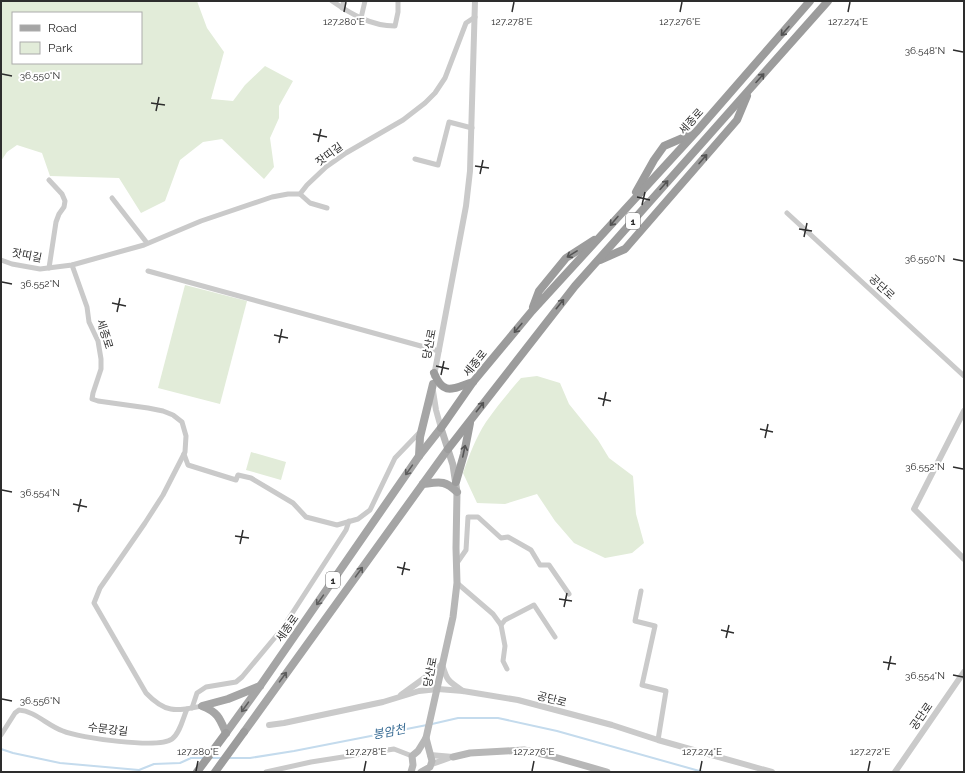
<svg xmlns="http://www.w3.org/2000/svg" width="965" height="773" font-family="Raleway,'Noto Sans KR',sans-serif">
<style>
.green{fill:#e2ecd9;fill-rule:evenodd}
.lines{fill:none;stroke-linecap:round;stroke-linejoin:round}
.stream{stroke:#c4dbed;stroke-width:2}
.minor{stroke:#cacaca;stroke-width:5}
.tertiary{stroke:#cacaca;stroke-width:6}
.secondary{stroke:#b7b7b7;stroke-width:7}
.primary{stroke:#a5a5a5;stroke-width:8}
.trunk{stroke:#9c9c9c;stroke-width:8}
.oneway{stroke:#545454}
.oneway2{stroke:#5d5d5d}
.ticks{fill:none;stroke:#2d2d2d;stroke-width:1.5}
.labels{text-anchor:middle;stroke-width:4;stroke-linejoin:round;paint-order:stroke}
.shield{fill:#fff;stroke:#6c6c6c;stroke-width:1}
.shield-label{font-size:10px;font-weight:bold;fill:#2d2d2d}
.street-label{font-size:11px;fill:#2d2d2d;stroke:#fff}
.water-label{font-size:12px;font-style:italic;fill:#366a93;stroke:#fff}
.ticks-label{font-size:10px;text-anchor:middle;fill:#2d2d2d;stroke:#fff;stroke-width:4;stroke-linejoin:round;paint-order:stroke}
</style>
<rect width="100%" height="100%" fill="#fff"/>
<g class="green">
<path d="M1,1H197L207,28L224,52L211,99L233,101L245,85L265,66L293,81L279,106V118L270,138L274,167L264,179L222,139L203,142L180,160L165,201L141,213L119,178L50,176L42,153L17,145L7,152L1,161ZM13,13H141V63H13Z"/>
<path d="M185,285L247,301L220,404L158,388Z"/>
<path d="M537,376L560,383L569,404L598,440L609,458L633,476L636,514L644,543L632,553L605,558L574,543L555,521L537,494L505,504L477,503L463,473C469,456 476,437 486,422C497,406 509,392 521,378Z"/>
<path d="M251,452L286,462L281,480L246,470Z"/>
</g>
<g class="lines">
<g class="stream">
<path d="M432,724L458,718H498L557,731L703,772"/>
<path d="M1,749L13,753L60,763L139,770L154,764L180,763L191,758H204"/>
<path d="M211,758H222"/>
<path d="M229,758H250L294,751L427,725"/>
</g>
<g class="minor">
<path d="M332,1C351,14 371,26 395,26L398,12V1"/>
<path d="M342,8L344,1"/>
<path d="M361,18L365,1"/>
<path d="M415,159L438,165L449,122L472,128"/>
<path d="M300,194L310,203L327,208"/>
<path d="M112,198L147,243"/>
<path d="M787,213L964,376"/>
<path d="M1,260L12,264L40,269L72,265L144,245L201,221L272,197L288,194H300L307,185L326,167L346,153L403,120L425,103L435,93L445,78L466,23L475,17"/>
<path d="M72,265L87,307L89,322L98,341L101,359V369L93,393L92,399L98,401L148,408L163,411L173,415L182,422L186,436L185,452L163,495L145,523L100,588L94,603L146,693C166,714 176,711 202,706"/>
<path d="M49,268L56,222L59,214L64,207L65,201L62,194L49,180"/>
<path d="M148,271L439,351"/>
<path d="M184,454L188,465L236,480L238,475L251,478L293,503L306,517L337,525L358,519L370,510L395,458L420,432"/>
<path d="M457,563L466,550L468,517H478L501,538L508,537L531,550L540,565H549L569,594"/>
<path d="M457,583L493,614L501,625L505,620L534,605L555,637"/>
<path d="M641,591L635,621L655,626L642,685L666,691L658,740"/>
<path d="M501,625L505,646L503,661L507,669"/>
<path d="M192,708L197,693L206,687L236,682L242,677L282,629L346,530L349,521"/>
<path d="M1,735L15,713L19,710C35,711 48,726 63,731C79,738 159,749 172,739C180,733 183,718 187,709"/>
<path d="M266,772L311,762L394,749L412,756"/>
</g>
<g class="tertiary">
<path d="M434,376L466,206L470,171L475,1"/>
<path d="M433,391L436,410L441,428"/>
<path d="M964,411L914,509L964,559"/>
<path d="M401,695L430,674L442,664C447,681 448,681 463,691"/>
<path d="M269,725L284,723L383,702L419,691L438,689L463,691L518,700L612,725L658,740L772,772"/>
<path d="M430,755L453,757"/>
<path d="M432,764L449,758"/>
<path d="M895,772L964,672"/>
</g>
<g class="secondary">
<path d="M453,757L470,753L524,750L551,756L607,772"/>
<path d="M411,772L413,765L412,756L418,751L426,738L453,617L457,583L456,548L457,492L453,465L441,428"/>
<path d="M421,772L430,767L432,761L426,738"/>
</g>
<g class="primary">
<path d="M419,456L420,437L433,384"/>
<path d="M423,484C440,482 445,480 457,492"/>
<path d="M244,732L448,449"/>
<path d="M226,733L260,686L419,456L441,428"/>
<path d="M226,733C220,719 218,712 202,706L228,699L260,686"/>
</g>
<g class="trunk">
<path d="M636,192L654,160L664,146L692,134"/>
<path d="M600,260L625,249L737,120L747,96"/>
<path d="M533,307L539,291L566,258L594,240"/>
<path d="M434,373C444,397 453,388 473,382"/>
<path d="M441,428L473,382L532,311L696,132L810,1"/>
<path d="M448,449L575,286L828,1"/>
<path d="M456,482L464,454L470,423"/>
<path d="M197,772L226,733"/>
<path d="M215,772L244,732"/>
</g>
</g>
<defs><path id="oneway-shaft" d="M-6 0H5M1.5-3L5.5 0L1.5 3" fill="none" stroke-width="1.6" stroke-linecap="round" stroke-linejoin="round"/></defs>
<g class="oneway">
<use href="#oneway-shaft" transform="translate(785 31) rotate(131)"/>
<use href="#oneway-shaft" transform="translate(760 78) rotate(-48)"/>
<use href="#oneway-shaft" transform="translate(703 159) rotate(-49)"/>
<use href="#oneway-shaft" transform="translate(664 185) rotate(-48)"/>
<use href="#oneway-shaft" transform="translate(614 221) rotate(131)"/>
<use href="#oneway-shaft" transform="translate(572 254) rotate(148)"/>
<use href="#oneway-shaft" transform="translate(560 304) rotate(-51)"/>
<use href="#oneway-shaft" transform="translate(518 328) rotate(130)"/>
<use href="#oneway-shaft" transform="translate(480 407) rotate(-52)"/>
<use href="#oneway-shaft" transform="translate(464 451) rotate(-78)"/>
</g>
<g class="oneway2">
<use href="#oneway-shaft" transform="translate(409 470) rotate(125)"/>
<use href="#oneway-shaft" transform="translate(359 572) rotate(-54)"/>
<use href="#oneway-shaft" transform="translate(320 600) rotate(125)"/>
<use href="#oneway-shaft" transform="translate(283 677) rotate(-54)"/>
<use href="#oneway-shaft" transform="translate(245 707) rotate(126)"/>
</g>
<path class="ticks" d="M344,12L346,2M512,12L514,2M680,12L682,2M848,12L850,2M953,50L963,52M2,74L12,76M151,103L165,105M156,111L159,97M313,134L327,137M318,142L321,129M475,166L489,168M480,174L483,160M637,197L650,200M642,205L645,192M799,229L812,231M804,237L807,223M953,259L963,261M2,282L12,284M112,303L126,306M117,312L120,298M274,335L288,338M279,343L282,329M436,366L449,369M441,375L444,361M598,398L611,401M603,406L606,392M760,429L773,432M765,438L768,424M953,467L963,469M2,490L12,492M73,504L87,507M78,512L81,499M235,536L249,538M240,544L243,530M397,567L410,570M402,575L405,562M559,599L572,601M564,607L567,593M721,630L734,633M726,638L729,625M883,662L896,664M888,670L891,656M953,675L963,677M2,699L12,701M196,771L198,761M364,771L366,761M532,771L534,761M700,771L702,761M868,771L870,761"/>
<g class="labels">
<g class="shield">
<rect x="626" y="213" width="14" height="16" rx="3"/>
<rect x="326" y="572" width="14" height="16" rx="3"/>
</g>
<g class="shield-label">
<text x="633" y="225">1</text>
<text x="333" y="584">1</text>
</g>
<g class="street-label">
<text transform="translate(691 121) rotate(-48)" y="4">세종로</text>
<text transform="translate(329 154) rotate(-36)" y="4">잣띠길</text>
<text transform="translate(27 255) rotate(11)" y="4">잣띠길</text>
<text transform="translate(882 287) rotate(43)" y="4">공단로</text>
<text transform="translate(105 334) rotate(72)" y="4">세종로</text>
<text transform="translate(429 344) rotate(-79)" y="4">당산로</text>
<text transform="translate(475 363) rotate(-51)" y="4">세종로</text>
<text transform="translate(287 628) rotate(-55)" y="4">세종로</text>
<text transform="translate(430 672) rotate(-79)" y="4">당산로</text>
<text transform="translate(552 699) rotate(15)" y="4">공단로</text>
<text transform="translate(921 716) rotate(-55)" y="4">공단로</text>
<text transform="translate(108 729) rotate(7)" y="4">수문강길</text>
</g>
<g class="water-label">
<text transform="translate(389 732) rotate(-11)" y="4">봉암천</text>
</g>
</g>
<g class="ticks-label">
<text x="344" y="25">127.280°E</text>
<text x="512" y="25">127.278°E</text>
<text x="680" y="25">127.276°E</text>
<text x="848" y="25">127.274°E</text>
<text x="925" y="54">36.548°N</text>
<text x="40" y="79">36.550°N</text>
<text x="925" y="262">36.550°N</text>
<text x="40" y="287">36.552°N</text>
<text x="925" y="470">36.552°N</text>
<text x="40" y="496">36.554°N</text>
<text x="925" y="679">36.554°N</text>
<text x="40" y="704">36.556°N</text>
<text x="198" y="755">127.280°E</text>
<text x="366" y="755">127.278°E</text>
<text x="534" y="755">127.276°E</text>
<text x="702" y="755">127.274°E</text>
<text x="870" y="755">127.272°E</text>
</g>
<rect width="965" height="773" fill="none" stroke="#2d2d2d" stroke-width="4"/>
<rect x="12" y="12" width="130" height="52" fill="#ffffff" stroke="#ababab"/>
<rect x="20" y="25" width="20" height="6" fill="#a5a5a5" stroke="#ababab"/>
<text x="48" y="32" font-size="12" fill="#2d2d2d">Road</text>
<rect x="20" y="42" width="20" height="12" fill="#e2ecd9" stroke="#ababab"/>
<text x="48" y="52" font-size="12" fill="#2d2d2d">Park</text>
</svg>
